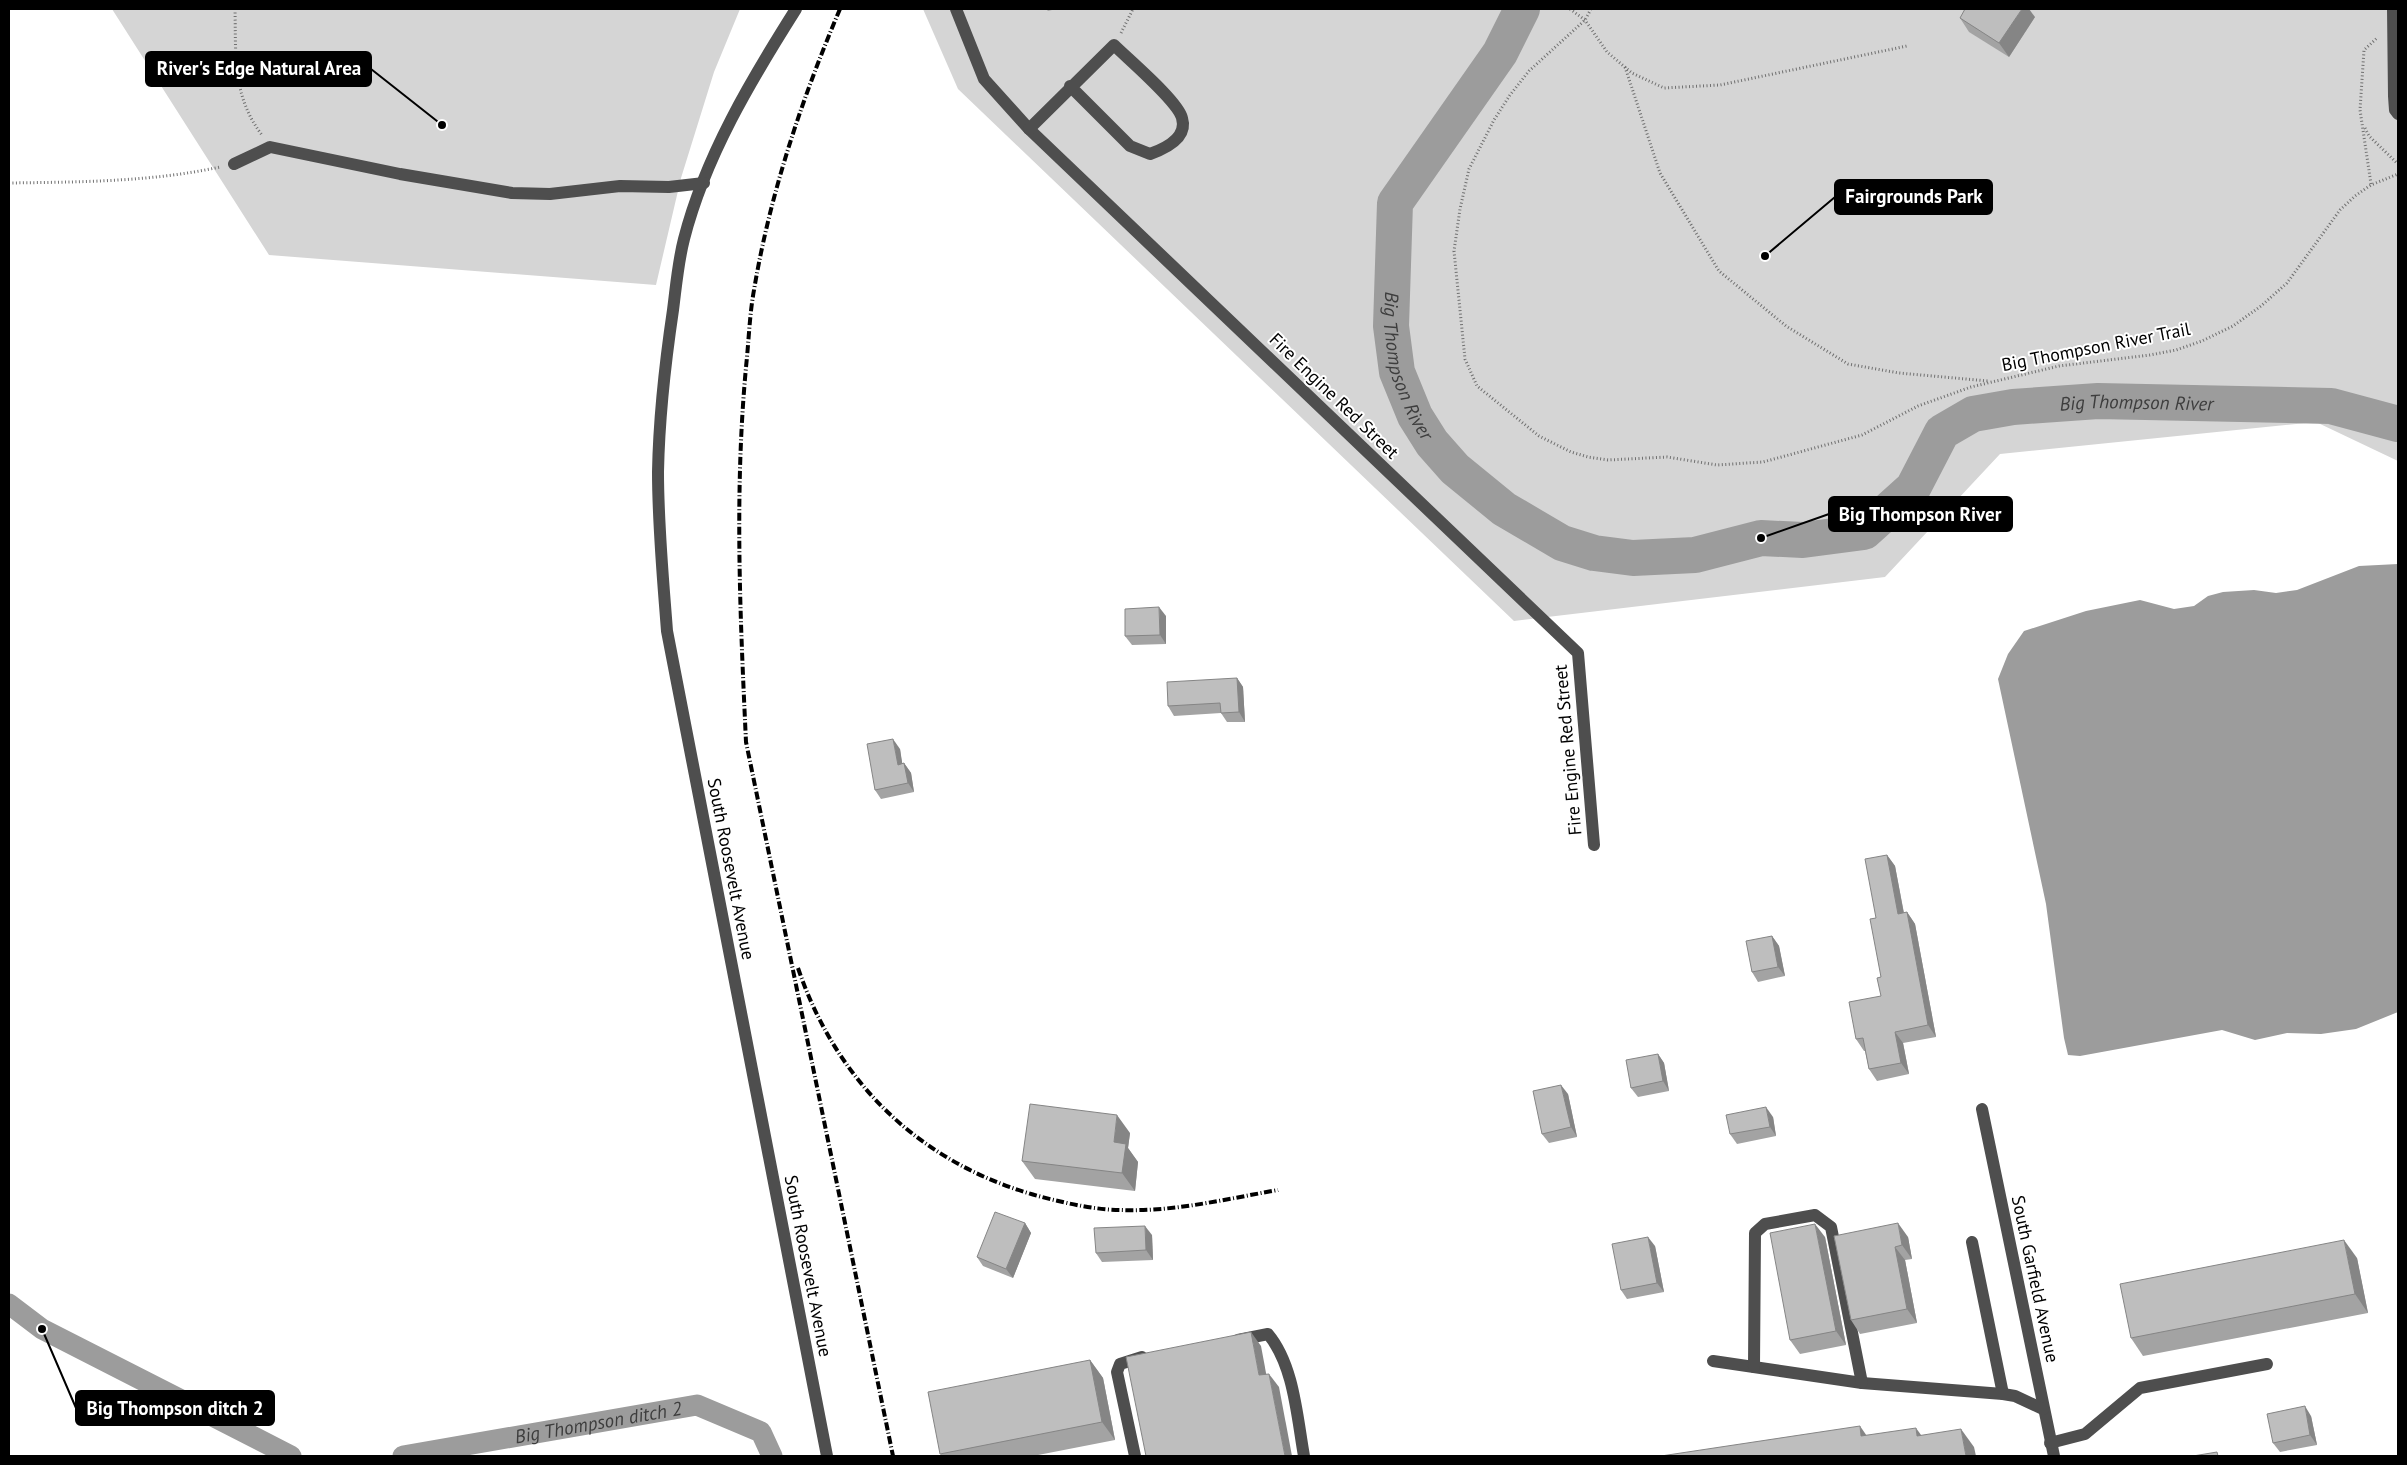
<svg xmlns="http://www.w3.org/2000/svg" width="2407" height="1465" font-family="'PT Sans',sans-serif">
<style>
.green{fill:#d5d5d5}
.water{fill:#9c9c9c}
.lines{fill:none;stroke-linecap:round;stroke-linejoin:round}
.canal{stroke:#9c9c9c;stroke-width:21}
.river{stroke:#9c9c9c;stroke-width:36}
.path{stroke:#707070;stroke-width:3;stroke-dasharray:1 2.5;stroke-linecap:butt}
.minor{stroke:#4e4e4e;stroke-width:12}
.rail{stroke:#000;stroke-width:4;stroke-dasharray:8 2.5 1 2.5;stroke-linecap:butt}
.wall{fill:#a3a3a3}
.shaded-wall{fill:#858585}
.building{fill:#bebebe;stroke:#858585}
.labels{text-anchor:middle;stroke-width:4;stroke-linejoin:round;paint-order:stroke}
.street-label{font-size:18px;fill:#000;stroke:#fff}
.water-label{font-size:19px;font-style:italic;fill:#3d3d3d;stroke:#fff}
.leader{fill:none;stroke:#000;stroke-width:2}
.callout-dot{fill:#000;stroke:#fff;stroke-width:2}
.callout{fill:#000;stroke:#000;stroke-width:2}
.callout-label{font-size:19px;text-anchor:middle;font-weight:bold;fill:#fff}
</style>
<rect width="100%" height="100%" fill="#fff"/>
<g class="green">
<path d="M112,9H740L714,72L681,178L656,285L269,255Z"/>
<path d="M923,9H2398V461L2316,422L2000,454L1885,577L1514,621L958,89Z"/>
</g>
<path class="water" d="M2398,564V1012L2356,1029L2321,1034L2287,1033L2255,1040L2222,1030L2080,1056L2068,1055L2064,1038L2046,904L1998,679L2008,654L2024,631L2086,611L2140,600L2174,609L2194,606L2208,596L2223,592L2254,590L2276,593L2297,590L2359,566Z"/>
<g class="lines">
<g class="canal">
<path d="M9,1304L42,1329L291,1456"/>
<path id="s1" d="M403,1456L697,1405L761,1432L772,1456"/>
</g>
<path class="river" id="s2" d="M1522,9L1500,53L1395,203L1391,326L1397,372L1415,416L1432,443L1455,469L1504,509L1562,543L1594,553L1633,558L1695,555L1761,538L1803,540L1864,532L1913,488L1942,432L1973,414L2013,407L2098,401L2331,406L2398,424"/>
<g class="path">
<path d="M235,9C236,54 232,96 262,135"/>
<path d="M1570,9L1585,20L1607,52L1632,73L1664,88L1720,85L1907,46"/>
<path d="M1591,9L1585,20L1529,71L1510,95L1494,120L1469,169L1460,209L1454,251L1465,359L1477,386L1539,436L1571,452L1588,457L1608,460L1667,457L1717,465L1763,462L1862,435L1918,406L1971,387L2059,366L2150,355L2176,350L2202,341L2233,326L2261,306L2287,283L2340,210L2355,196L2371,185L2398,174"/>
<path d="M1121,33L1133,9"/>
<path d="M1625,67L1660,173L1719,271L1786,326L1848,364L1899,373L1988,381"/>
<path d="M2365,128L2369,136L2398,164"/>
<path d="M9,183C78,182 151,182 220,167"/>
<path d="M2371,184L2360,110L2364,50L2377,38"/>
</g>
<g class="minor">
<path d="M796,9C751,80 705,157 684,239C678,262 676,287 673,310C665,364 659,418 658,472C658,526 663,578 667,631L827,1456"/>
<path d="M956,9L984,79L1029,129L1578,653L1594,845"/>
<path d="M2393,9L2394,96L2395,110L2398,114"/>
<path d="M1029,129L1114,45C1128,59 1178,101 1182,118C1188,138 1164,149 1150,154L1130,146L1070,86"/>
<path d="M234,164L270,147L400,174L512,193L550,194L620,186L669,187L704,183"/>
<path d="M1982,1109L2054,1456"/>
<path d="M1972,1242L2003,1394"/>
<path d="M1238,1340L1268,1334C1294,1365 1297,1417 1304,1456"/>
<path d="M1713,1361L1862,1383L2003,1394L2015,1396L2043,1409"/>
<path d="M1754,1367L1755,1233L1765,1224L1815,1215L1831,1227L1862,1383"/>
<path d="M2050,1443L2085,1434L2140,1388L2267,1364"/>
<path d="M1135,1456L1117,1372L1120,1364L1142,1357"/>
</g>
<g class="rail">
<path d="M840,9C802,98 770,194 754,290C750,312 749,335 747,357C734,486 740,613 746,742L893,1456"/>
<path d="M798,968C839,1089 929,1171 1054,1200C1075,1205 1099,1210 1121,1210C1174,1212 1226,1199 1278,1190"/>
</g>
</g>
<g class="wall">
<path d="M1046,9H1056L1048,11Z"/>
<path d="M2035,17L2009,57L1969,32L1960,18Z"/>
<path d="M1166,616V644L1132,645L1125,636Z"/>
<path d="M1237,678L1243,687L1245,722H1227L1221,713L1174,716L1168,706Z"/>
<path d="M900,749L902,764L904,763L911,773L914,792L881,799L875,790Z"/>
<path d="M1887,855L1895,866L1904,913L1907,912L1915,924L1936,1037L1903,1043L1909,1074L1877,1081L1869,1069L1865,1051H1864L1856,1039L1881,996V977L1876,918Z"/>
<path d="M1772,936L1779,946L1785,976L1758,982L1752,972Z"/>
<path d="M1658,1054L1664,1063L1669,1091L1638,1097L1631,1088Z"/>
<path d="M1568,1094L1577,1137L1549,1143L1542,1134Z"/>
<path d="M1773,1117L1776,1136L1737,1144L1730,1134Z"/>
<path d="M1130,1133L1128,1148L1138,1162L1135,1191L1035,1179L1022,1161Z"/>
<path d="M1025,1223L1031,1233L1013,1278L983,1266L977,1257Z"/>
<path d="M1152,1235L1153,1260L1102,1262L1096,1253Z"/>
<path d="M1834,1236L1908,1237L1912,1259L1905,1260L1917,1323L1860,1334L1851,1320Z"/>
<path d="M1825,1237L1846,1345L1800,1354L1790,1340Z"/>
<path d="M1655,1246L1664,1292L1627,1299L1621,1290Z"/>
<path d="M2357,1258L2368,1313L2143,1356L2131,1338Z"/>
<path d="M1090,1360L1103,1378L1115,1440L1033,1456H942L940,1454Z"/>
<path d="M2311,1416L2317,1445L2280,1452L2273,1443Z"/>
</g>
<g class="shaded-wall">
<path d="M2022,9H2029L2035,17L2009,57L1999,43Z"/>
<path d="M1159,607L1166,616V644L1160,635Z"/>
<path d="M1237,678L1243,687L1245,722L1239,712Z"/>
<path d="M893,739L900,749L904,774L898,765Z"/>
<path d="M904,763L911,773L914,792L908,783Z"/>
<path d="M1887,855L1895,866L1906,925L1898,914Z"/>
<path d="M1907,912L1915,924L1936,1037L1928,1025Z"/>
<path d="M1772,936L1779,946L1785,976L1778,967Z"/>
<path d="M1895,1032L1903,1043L1909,1074L1901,1063Z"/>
<path d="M1658,1054L1664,1063L1669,1091L1663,1081Z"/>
<path d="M1561,1085L1568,1094L1577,1137L1571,1127Z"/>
<path d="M1766,1107L1773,1117L1776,1136L1770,1127Z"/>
<path d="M1117,1115L1130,1133L1128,1148L1138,1162L1135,1191L1122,1173L1114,1142Z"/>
<path d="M1025,1223L1031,1233L1013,1278L1006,1269Z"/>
<path d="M1898,1223L1908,1237L1912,1259L1902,1245Z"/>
<path d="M1815,1224L1825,1237L1846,1345L1836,1331Z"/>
<path d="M1145,1226L1152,1235L1153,1260L1146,1250Z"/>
<path d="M1648,1237L1655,1246L1664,1292L1657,1283Z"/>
<path d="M2344,1240L2357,1258L2368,1313L2355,1294Z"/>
<path d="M1895,1247L1905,1260L1917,1323L1907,1309Z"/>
<path d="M1251,1332L1261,1346L1269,1389L1259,1375Z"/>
<path d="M1090,1360L1103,1378L1115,1440L1102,1422Z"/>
<path d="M1269,1374L1279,1387L1292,1456H1285Z"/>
<path d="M2305,1406L2311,1416L2317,1445L2310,1435Z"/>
<path d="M1860,1426L1873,1445L1861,1436Z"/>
<path d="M1916,1428L1929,1446L1917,1436Z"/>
<path d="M1961,1429L1974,1447L1976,1456H1966Z"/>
</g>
<g class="building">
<path d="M1965,9H2022L1999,43L1960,18Z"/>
<path d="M1159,607L1160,635L1125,636V609Z"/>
<path d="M1237,678L1239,712L1221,713L1220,703L1168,706L1167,682Z"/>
<path d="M893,739L898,765L904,763L908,783L875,790L867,744Z"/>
<path d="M1887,855L1898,914L1907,912L1928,1025L1895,1032L1901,1063L1869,1069L1863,1038L1856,1039L1849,1002L1881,996L1877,978L1881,977L1870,919L1876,918L1865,859Z"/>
<path d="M1772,936L1778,967L1752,972L1746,941Z"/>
<path d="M1658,1054L1663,1081L1631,1088L1626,1060Z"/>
<path d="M1561,1085L1571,1127L1542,1134L1533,1091Z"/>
<path d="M1030,1104L1117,1115L1114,1142L1126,1144L1122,1173L1022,1161Z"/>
<path d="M1766,1107L1770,1127L1730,1134L1726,1115Z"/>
<path d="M995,1212L1025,1223L1006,1269L977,1257Z"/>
<path d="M1898,1223L1902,1245L1895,1247L1907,1309L1851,1320L1834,1236Z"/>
<path d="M1815,1224L1836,1331L1790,1340L1770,1233Z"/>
<path d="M1145,1226L1146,1250L1096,1253L1094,1228Z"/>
<path d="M1648,1237L1657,1283L1621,1290L1612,1244Z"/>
<path d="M2344,1240L2355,1294L2131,1338L2120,1284Z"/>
<path d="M1251,1332L1259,1375L1269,1374L1285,1456H1146L1126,1357Z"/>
<path d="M1090,1360L1102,1422L940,1454L928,1392Z"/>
<path d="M2305,1406L2310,1435L2273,1443L2267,1414Z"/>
<path d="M1860,1426L1861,1436L1916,1428L1917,1436L1961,1429L1966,1456H1661Z"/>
<path d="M2217,1452L2218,1456H2193Z"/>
</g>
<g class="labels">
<g class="street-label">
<text transform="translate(2096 347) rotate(-11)" y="6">Big Thompson River Trail</text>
<text transform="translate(1334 396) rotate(44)" y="6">Fire Engine Red Street</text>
<text transform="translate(1568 750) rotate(-95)" y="6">Fire Engine Red Street</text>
<text transform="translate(731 869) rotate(79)" y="6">South Roosevelt Avenue</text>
<text transform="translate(808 1266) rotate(79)" y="6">South Roosevelt Avenue</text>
<text transform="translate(2035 1279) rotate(78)" y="6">South Garfield Avenue</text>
</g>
<g class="water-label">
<text dy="7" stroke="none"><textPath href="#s2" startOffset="398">Big Thompson River</textPath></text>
<text dy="7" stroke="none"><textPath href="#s2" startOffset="1282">Big Thompson River</textPath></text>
<text dy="7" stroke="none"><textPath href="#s1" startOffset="198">Big Thompson ditch 2</textPath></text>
</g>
</g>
<path class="leader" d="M442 125L371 69M1765 256L1835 197M1761 538L1829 514M42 1329L76 1408"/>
<g class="callout-dot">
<circle cx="442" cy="125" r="5"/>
<circle cx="1765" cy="256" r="5"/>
<circle cx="1761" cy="538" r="5"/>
<circle cx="42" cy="1329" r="5"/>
</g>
<g class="callout">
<rect x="146" y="52" width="225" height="34" rx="5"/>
<rect x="1835" y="180" width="157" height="34" rx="5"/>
<rect x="1829" y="497" width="183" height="34" rx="5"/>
<rect x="76" y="1391" width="198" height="34" rx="5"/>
</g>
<g class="callout-label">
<text x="259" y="75">River's Edge Natural Area</text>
<text x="1914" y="203">Fairgrounds Park</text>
<text x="1920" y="521">Big Thompson River</text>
<text x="175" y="1415">Big Thompson ditch 2</text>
</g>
<rect width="2407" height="1465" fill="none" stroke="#000000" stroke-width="20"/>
</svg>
